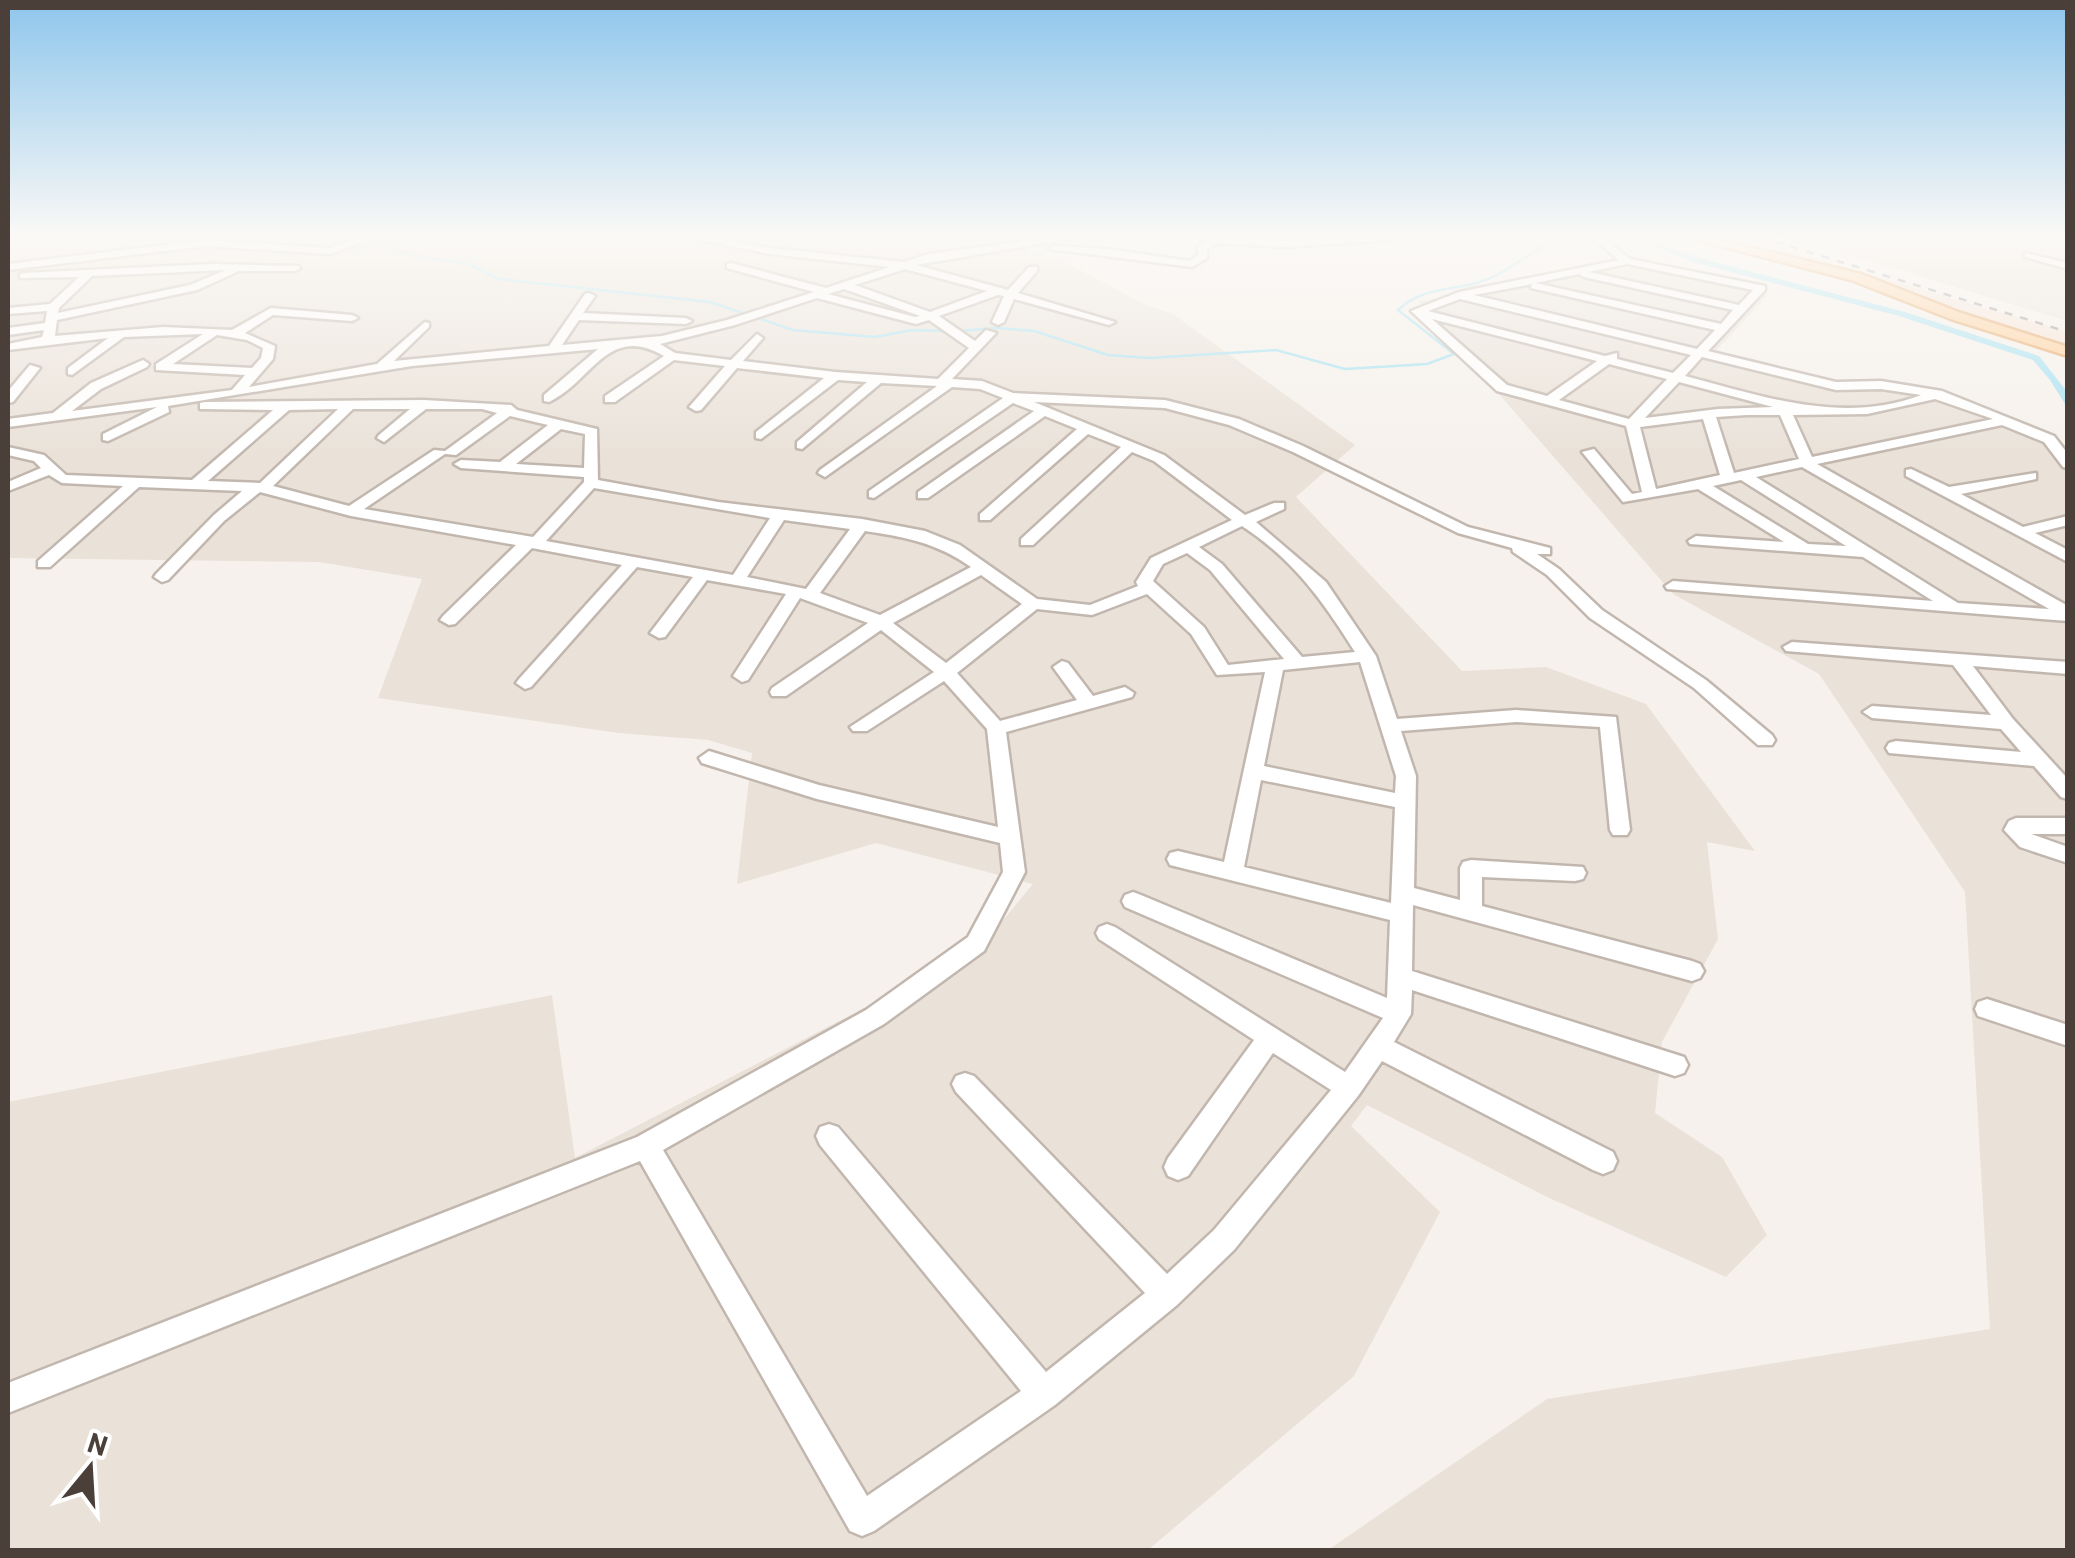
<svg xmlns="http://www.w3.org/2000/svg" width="2075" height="1558" font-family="Barlow,sans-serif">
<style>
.residential{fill:#eae2d9}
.commercial{fill:#f7e4d7}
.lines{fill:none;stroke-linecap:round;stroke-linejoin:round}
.stream{stroke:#a8e2f2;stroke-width:2.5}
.canal{fill:#a8e2f2;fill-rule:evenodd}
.minor-casing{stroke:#c2b7ae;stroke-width:5}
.major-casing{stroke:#e6a969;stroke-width:5}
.minor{fill:#fff;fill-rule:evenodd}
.major{fill:#ffd09b;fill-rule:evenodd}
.rail{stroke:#9a9a9a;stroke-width:2.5;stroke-dasharray:8 8;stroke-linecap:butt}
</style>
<rect width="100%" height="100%" fill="#f6f1ec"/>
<g class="residential">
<path d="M8,237H1087L1018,246L1063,261L1146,305L1173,314L1355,445L1296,497L1462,671L1546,667L1646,704L1755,851L1707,842L1718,939L1662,1042L1655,1113L1722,1157L1767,1235L1726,1277L1547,1197L1367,1105L1351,1126L1440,1212L1354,1376L1148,1550H8V1102L552,995L575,1158L980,948L1033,884L876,843L737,884L752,753L708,740L618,733L378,698L422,579L319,562L8,558Z"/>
<path d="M1791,237H2067V321Z"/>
<path d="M1639,266L1768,295L1715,352L1814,380H1875L1942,391L2054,436L2068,459L2067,1550H1328L1547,1399L1990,1329L1965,892L1819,674L1673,594L1418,301Z"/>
</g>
<path class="commercial" d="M1709,237H1744L2067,332V345L1957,311L1894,285Z"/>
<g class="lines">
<g class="stream">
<path d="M351,249L386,244L410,255L468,264L499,279L710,302L793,330L875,337L912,330L947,331"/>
<path d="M958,331L998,328L1034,331L1108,355L1150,358L1276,350L1345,369L1427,364L1454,354L1398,310C1422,287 1450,291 1480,282C1511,272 1533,247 1564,237"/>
</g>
<path class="canal" d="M1630,237H1640L1699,258L1905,312L2039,356L2068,393V405L2065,404L2050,380L2033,360L1899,316L1693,262Z"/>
<defs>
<g id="minor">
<path d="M363,237H378L330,254L206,246L8,270V264L206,240L329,248Z"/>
<path d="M684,237H705L770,248L904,262L929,254L1054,237H1080L916,265L1008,290L1029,267H1037V271L1018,293L1115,322L1109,325L1014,299L1004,322L998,325L992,322L1004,296L998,295L939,316L975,341L986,330L996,333L952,379L982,381L1013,393L1165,400L1239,419L1303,446L1468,527L1550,548V554H1537L1559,569L1602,610L1706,680L1772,735L1775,740L1772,745H1758L1694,688L1590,618L1547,575L1513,552L1512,548L1458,533L1293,452L1229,425L1165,408L1034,402L1164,455L1245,515L1274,503H1284V509L1256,522L1326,582L1376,656L1397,719L1516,710L1616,717L1630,830L1627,835H1613L1610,830L1600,727L1516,722L1401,731L1416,776L1414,888L1460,900V868L1463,862L1471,860L1583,867L1586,873L1583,879L1575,881L1482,877V906L1692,961L1700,964L1704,971L1700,978L1692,981L1413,905L1412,971L1684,1057L1688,1065L1684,1073L1675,1076L1412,990L1411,1014L1394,1042L1613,1152L1617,1161L1613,1170L1603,1174L1593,1170L1382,1061L1358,1096L1234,1250L1177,1305L1055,1405L874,1531L862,1536L850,1531L640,1161L8,1413V1383L637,1137L866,1010L968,937L1003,872L1000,843L817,799L702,763L699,758L709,751L819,785L998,827L987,729L944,681L867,731H853L850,727L934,672L881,630L786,696H772L770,692L772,688L868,623L800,598L748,680L742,682L733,676L786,594L707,580L665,637L659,638L650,633L693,577L637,567L531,687L525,689L516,683L519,679L622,565L532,548L455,624L449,625L440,620L443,616L516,545L351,516L260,492L224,521L168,580L162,582L154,577L156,574L214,515L242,491L139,487L50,567H38V561L123,486L62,483L49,475L8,491V482L41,468L34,461L8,455V447L44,455L66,475L192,480L273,410L200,409V403L205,402L424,400L511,405L517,410L597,429L598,480L718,502L862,519L925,531L960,545L1037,599L1090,605L1138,586L1136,582L1151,558L1232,520L1154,461L1132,452L1033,545H1021V539L1121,447L1088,434L990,520H980V514L1077,429L1045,416L928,498H918V492L1034,411L1013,403L874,498L869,497V491L1003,398L980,389L952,387L825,477L818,473L820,470L937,386L881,383L802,449L797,448V442L867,382L838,380L761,439L756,438V432L824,378L737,368L701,410L696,411L689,407L725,366L674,360L615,402H605V396L664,356C607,323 593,381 549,402L544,401V395L598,349L412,366L168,406L169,412L108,441L103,440V434L157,407L8,427V419L53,413L91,383L143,360L149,364L147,367L101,389L72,411L232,390L245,375L156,370V364L203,334L124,337L72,375L68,374V368L108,338L8,350V344L42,337L44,330L8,335V328L45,323L47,311L8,314V308L50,304L79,277L20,278V274L24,273L212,264L299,266L300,268L295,271H239L197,290L57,320L55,336L163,327L232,330L271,308L352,315L358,318L352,321L273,315L245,333L275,346L273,359L249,387L377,364L425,322L429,323V327L394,361L549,346L585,294L589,293L595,296L583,313L686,318L692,321L686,324L579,320L562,345L662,336L727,320L814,292L727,268V264L731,263L826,288L890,267L770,254ZM905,269L987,291L930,312L855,285ZM226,270L190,285L58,313L59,308L92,276ZM844,289L920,316L915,317L828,294ZM817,298L916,324L929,320L969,348L938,379L835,372L743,361L763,338L757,334L731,360L675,353L660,344L735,325ZM217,335L247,340L263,348L261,358L252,368L173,364ZM338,409L260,483L208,481L289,410ZM353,409H410L379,435L377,438L384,442L426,409H482L497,413L445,451L434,450L349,506L273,486ZM510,416L548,425L500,462L461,460L454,464L461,468L584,477V482L533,537L364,509L445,454L456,455ZM561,429L585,434L584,468L516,464ZM594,488L770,518L733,575L546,541ZM784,520L850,529L806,589L747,577ZM1242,526C1294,560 1323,601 1355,652L1302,657L1222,564L1199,547ZM865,531C906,537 937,543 971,567L880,615L820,593ZM1187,553L1210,570L1284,659L1228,665L1204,627L1153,581L1163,564ZM981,575L1022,604L946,663L893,623ZM1147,594L1191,634L1217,675L1265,672L1224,862L1178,851L1170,853L1167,859L1170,865L1390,920L1387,998L1141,895L1133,892L1125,895L1122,901L1125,907L1383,1018L1345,1072L1115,927L1107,924L1099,927L1096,933L1099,939L1254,1040L1168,1158L1164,1167L1168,1176L1178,1180L1188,1176L1273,1053L1331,1090L1214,1230L1167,1274L974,1076L965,1073L956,1076L952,1084L956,1092L1145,1293L1046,1372L838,1127L829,1124L820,1127L816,1136L820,1145L1021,1391L867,1496L663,1150L884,1024L984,951L1025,872L1006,732L1132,697L1134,693L1125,687L1093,696L1068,663L1062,661L1053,667L1077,700L1000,721L957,673L1037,609L1092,615ZM1360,662L1396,776L1395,793L1264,766L1283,670ZM1261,780L1395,807L1391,903L1244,867Z"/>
<path d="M1215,237L1284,241L1395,237L1390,240L1284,247L1217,243L1207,249V258L1192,267L1049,249L1054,246L1108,249L1190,261L1198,255V246Z"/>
<path d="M1591,237H1602L1630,259L1765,286V290L1708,351L1836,382L1881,381L1942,391L2054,436L2068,454V468L2063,467L2044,442L2002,425L1817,464L2068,606V621L1667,589L1665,586L1673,581L1933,601L1863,557L1690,544L1688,541L1696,536L1784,542L1698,489L1623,502L1582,452L1594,449L1632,494L1642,492L1626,426L1497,391L1411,311L1459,292L1619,260ZM1627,264L1753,290L1739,305L1589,272ZM1579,274L1584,277L1733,310L1721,324L1535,283ZM1532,284L1531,288L1715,330L1697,349L1474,295ZM1460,299L1691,355L1673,373L1617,359V353L1605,356L1428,311ZM1432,319L1597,361L1547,396L1507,385ZM1702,357L1836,390L1881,389L1921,395C1842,425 1762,396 1685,376ZM1609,364L1667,379L1629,419L1559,400ZM1679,382L1773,407L1718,409L1645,418ZM1935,399L1993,419L1812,457L1793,415L1867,414ZM1747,415H1780L1799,459L1734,473L1716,417ZM1703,419L1720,475L1656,489L1640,427ZM1802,467L2049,609L1958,603L1756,477ZM1741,480L1846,546L1808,544L1713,486Z"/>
<path d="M2025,253L2068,263V269L2025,257Z"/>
<path d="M30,365L40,368L13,402L8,403V391Z"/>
<path d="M1911,469L1949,487L2036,473V479L1961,494L2023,527L2068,516V525L2035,533L2068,550V562L1906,476V470Z"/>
<path d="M1792,642L2068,662V674L1973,666L2013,719L2068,779V799L2061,797L2034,766L1889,753L1886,748L1889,743L1896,741L2021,752L2001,729L1872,718L1863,712L1872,706L1991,715L1953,665L1786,651L1783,647Z"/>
<path d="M2016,818H2068V834H2031L2068,847V863L2020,847L2004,830L2009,821Z"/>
<path d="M1987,999L2068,1025V1046L1978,1016L1975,1009L1978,1002Z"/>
</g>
<path id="major" d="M1686,237H1707L1861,274L1961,313L2068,347V356L1951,319L1851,280Z"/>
</defs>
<use href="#minor" class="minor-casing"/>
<use href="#major" class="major-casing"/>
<use href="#minor" class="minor"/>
<use href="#major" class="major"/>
<path class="rail" d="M1760,237L2068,332"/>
</g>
<linearGradient id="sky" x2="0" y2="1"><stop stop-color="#8ec6ec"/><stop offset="0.52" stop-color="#fbf9f6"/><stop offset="1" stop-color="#fbf9f6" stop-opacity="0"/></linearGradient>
<rect width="2075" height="455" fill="url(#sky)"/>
<rect width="2075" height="1558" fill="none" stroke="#4b4039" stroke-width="20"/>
<g transform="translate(90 1468) rotate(18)" stroke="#ffffff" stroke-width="8" paint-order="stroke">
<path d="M0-8L18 38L0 25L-18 38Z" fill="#4b4039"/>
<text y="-15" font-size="28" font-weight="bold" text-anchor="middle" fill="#4b4039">N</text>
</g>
</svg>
